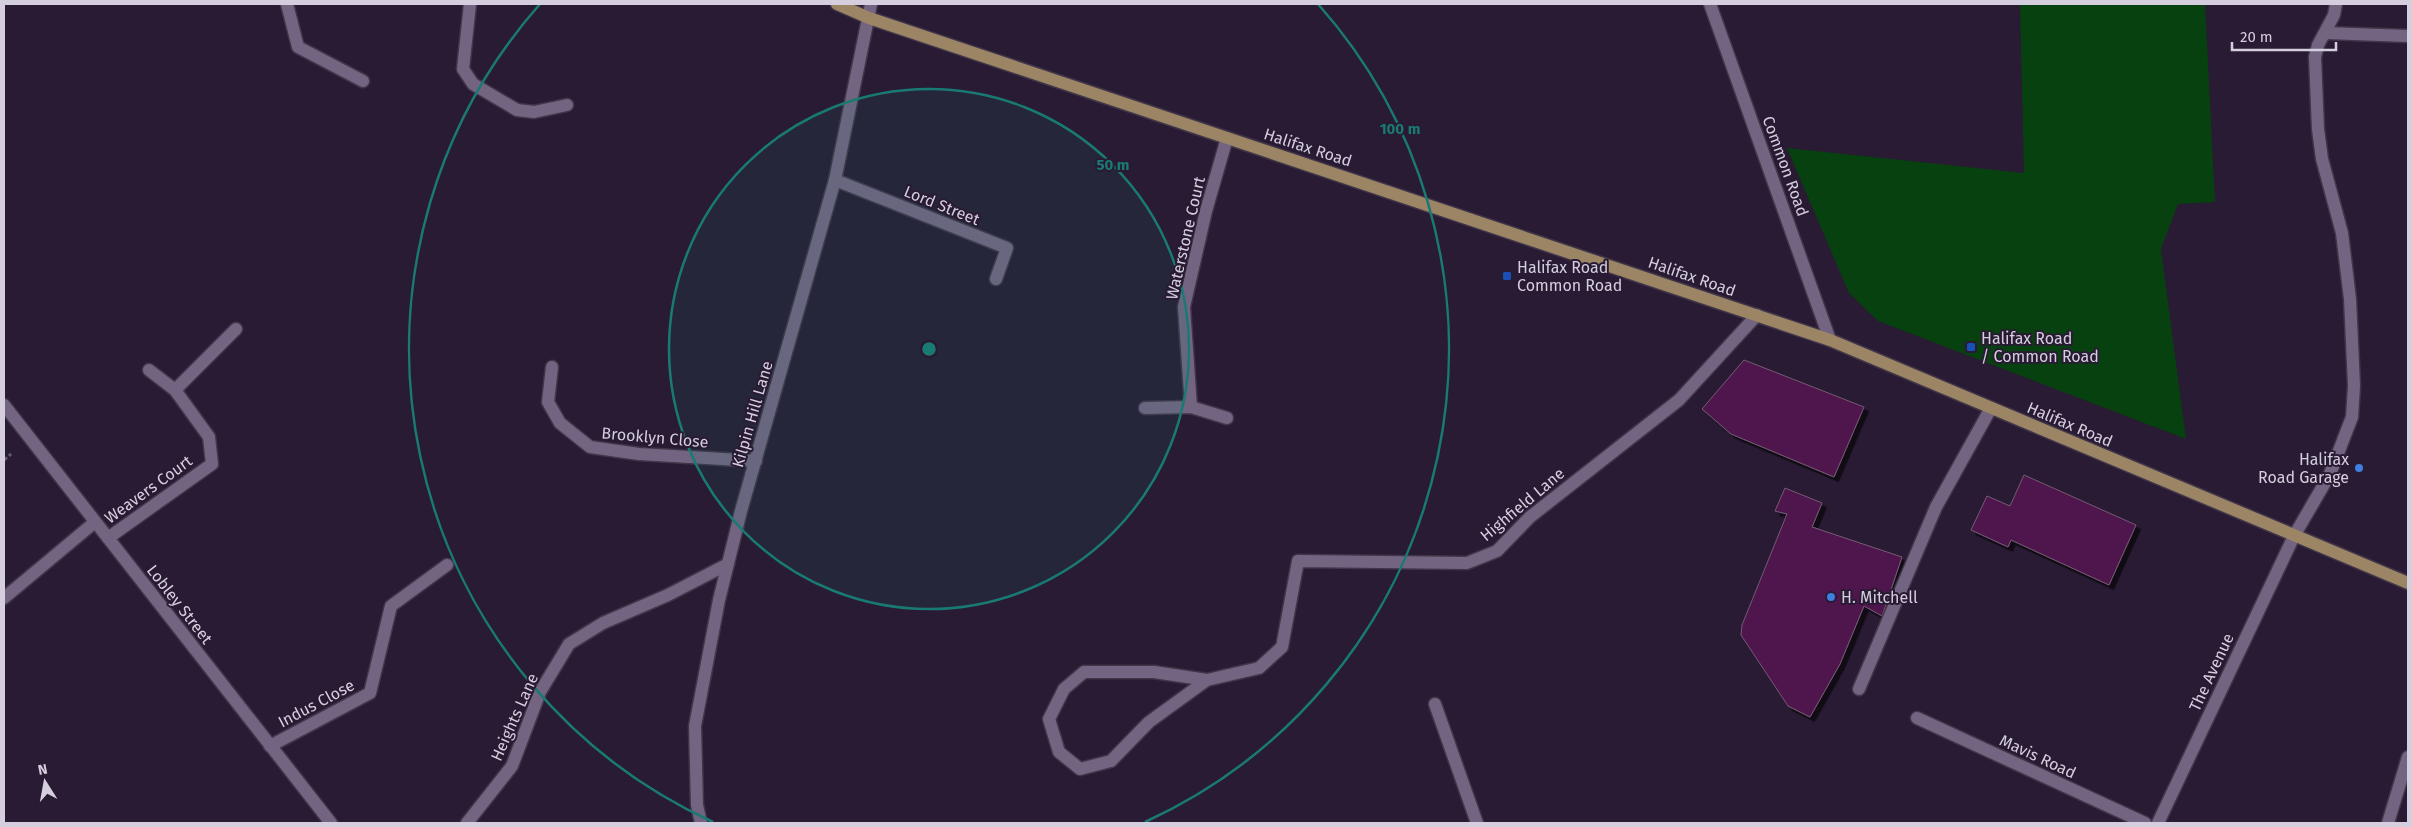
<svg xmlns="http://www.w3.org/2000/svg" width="2412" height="827" font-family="'Fira Sans',sans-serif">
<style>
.green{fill:#074110}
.building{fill:#4f144d;stroke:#755c72;filter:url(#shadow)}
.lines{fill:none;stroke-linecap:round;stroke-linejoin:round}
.minor-casing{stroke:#403549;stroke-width:15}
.major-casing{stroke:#403549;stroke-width:15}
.path{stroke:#665b70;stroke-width:3;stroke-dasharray:4 2.5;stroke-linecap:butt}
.minor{stroke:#736581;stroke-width:12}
.major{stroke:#9b8564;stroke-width:12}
.ring{fill:none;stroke:#197a74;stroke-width:2.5}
.transit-dot{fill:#1a4fb4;stroke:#281b33;stroke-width:2}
.shop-dot{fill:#3f7fe0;stroke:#281b33;stroke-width:2}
.labels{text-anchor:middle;stroke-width:4;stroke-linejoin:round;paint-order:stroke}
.street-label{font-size:16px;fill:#d5cede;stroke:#281b33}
.poi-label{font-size:16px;fill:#d5cede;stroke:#281b33;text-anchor:start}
.centre{fill:#197a74;stroke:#281b33;stroke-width:2.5}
.ring-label{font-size:15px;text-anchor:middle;font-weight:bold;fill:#197a74;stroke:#281b33;stroke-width:4;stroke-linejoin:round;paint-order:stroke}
</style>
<defs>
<filter id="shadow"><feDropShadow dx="4.5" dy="4.5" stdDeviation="0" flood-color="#0009"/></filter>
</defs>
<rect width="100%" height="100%" fill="#281b33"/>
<path class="green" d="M2020,4H2205L2215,202L2178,204L2161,249L2186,439L1878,321L1849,293L1787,148L2024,173Z"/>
<g class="building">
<path d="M1744,360L1864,407L1834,477L1731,434L1702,409Z"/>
<path d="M2024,475L2136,525L2109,585L2011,540L2008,547L1971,530L1987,496L2010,506Z"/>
<path d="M1785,488L1822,503L1812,527L1902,557L1882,616L1864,606L1840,664L1810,717L1788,706L1741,635L1742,625L1787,514L1775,511Z"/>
</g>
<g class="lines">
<defs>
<g id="minor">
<path d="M287,4L298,47L363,81"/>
<path d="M470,4L463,69L473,84L517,110L534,112L567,105"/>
<path d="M1710,4L1830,340"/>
<path d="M2326,33L2408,36"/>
<path d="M835,180L1007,248L996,279"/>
<path d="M552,367L548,402L560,423L590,447L639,454L756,461"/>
<path d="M175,390L236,329"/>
<path d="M4,405L331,823"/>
<path d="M1191,407L1184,307L1206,211L1227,138"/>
<path d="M1145,408L1191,407L1227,418"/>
<path d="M108,538L212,464L209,437L175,390L149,370"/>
<path d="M4,598L95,522"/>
<path d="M1207,680L1149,722L1111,761L1080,769L1059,752L1049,719L1064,689L1084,672H1154L1207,680L1259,668L1282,647L1298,561L1467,563L1497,551L1530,517L1679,400L1757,315"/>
<path d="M1859,689L1936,507L1991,408"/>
<path d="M1435,704L1477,823"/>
<path d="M1917,718L2145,823"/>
<path d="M270,746L370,693L391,606L447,565"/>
<path d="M467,823L512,766L540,692L569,644L603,623L668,595L728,564"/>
<path d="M701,823L697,805L695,726L719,600L741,511L835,180L871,4"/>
<path d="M2158,823L2294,536L2330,474L2352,417L2354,386L2350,299L2342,233L2322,159L2318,129L2315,57L2318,45L2334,15L2336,4"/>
<path d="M2388,823L2408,757"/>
</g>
<path id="major" d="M837,4L869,18L1830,340L2408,583"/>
</defs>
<use href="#minor" class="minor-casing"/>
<use href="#major" class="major-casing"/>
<path class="path" d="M4,460L11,454"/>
<use href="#minor" class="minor"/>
<use href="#major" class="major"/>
</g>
<circle cx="929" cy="349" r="260" fill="#197a74" fill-opacity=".12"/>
<g class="ring">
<circle cx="929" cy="349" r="260"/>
<path d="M713 822A520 520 0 0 1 540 4M1318 4A520 520 0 0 1 1145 822"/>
</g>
<g class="transit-dot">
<rect x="1502" y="271" width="10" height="10" rx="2.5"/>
<rect x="1966" y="342" width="10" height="10" rx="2.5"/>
</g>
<g class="shop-dot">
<circle cx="2359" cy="468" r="5"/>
<circle cx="1831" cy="597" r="5"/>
</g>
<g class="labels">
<g class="street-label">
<text transform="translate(1308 147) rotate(18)" y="6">Halifax Road</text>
<text transform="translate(1786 166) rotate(70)" y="6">Common Road</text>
<text transform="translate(942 205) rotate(22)" y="6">Lord Street</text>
<text transform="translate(1185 238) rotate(-77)" y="6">Waterstone Court</text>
<text transform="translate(1692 276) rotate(19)" y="6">Halifax Road</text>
<text transform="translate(752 414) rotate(-74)" y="6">Kilpin Hill Lane</text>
<text transform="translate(2070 424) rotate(23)" y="6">Halifax Road</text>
<text transform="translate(655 437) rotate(5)" y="6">Brooklyn Close</text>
<text transform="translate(148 489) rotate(-36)" y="6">Weavers Court</text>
<text transform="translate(1522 504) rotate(-40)" y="6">Highfield Lane</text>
<text transform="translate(180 604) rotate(52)" y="6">Lobley Street</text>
<text transform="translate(2211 672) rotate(-65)" y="6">The Avenue</text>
<text transform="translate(316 703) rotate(-28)" y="6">Indus Close</text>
<text transform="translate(514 717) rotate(-66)" y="6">Heights Lane</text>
<text transform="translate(2038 756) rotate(25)" y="6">Mavis Road</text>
</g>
<g class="poi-label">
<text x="1517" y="273">Halifax Road<tspan x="1517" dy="18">Common Road</tspan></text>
<text x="1981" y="344">Halifax Road<tspan x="1981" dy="18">/ Common Road</tspan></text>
<text x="2349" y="465" text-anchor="end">Halifax<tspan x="2349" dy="18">Road Garage</tspan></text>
<text x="1841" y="603">H. Mitchell</text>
</g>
</g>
<circle cx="929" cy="349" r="8" class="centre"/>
<g class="ring-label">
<text x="1400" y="134">100 m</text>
<text x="1113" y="170">50 m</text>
</g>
<rect width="2412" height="827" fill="none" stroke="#d5cede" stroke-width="10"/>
<g transform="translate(45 782) rotate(349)" stroke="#281b33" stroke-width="4" paint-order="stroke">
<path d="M0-4L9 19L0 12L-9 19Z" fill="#d5cede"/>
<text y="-8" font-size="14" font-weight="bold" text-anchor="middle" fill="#d5cede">N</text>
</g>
<path d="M2232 42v8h104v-8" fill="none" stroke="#d5cede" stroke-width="2.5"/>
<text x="2240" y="42" font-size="15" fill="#d5cede" stroke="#281b33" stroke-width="4" paint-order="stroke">20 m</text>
</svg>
